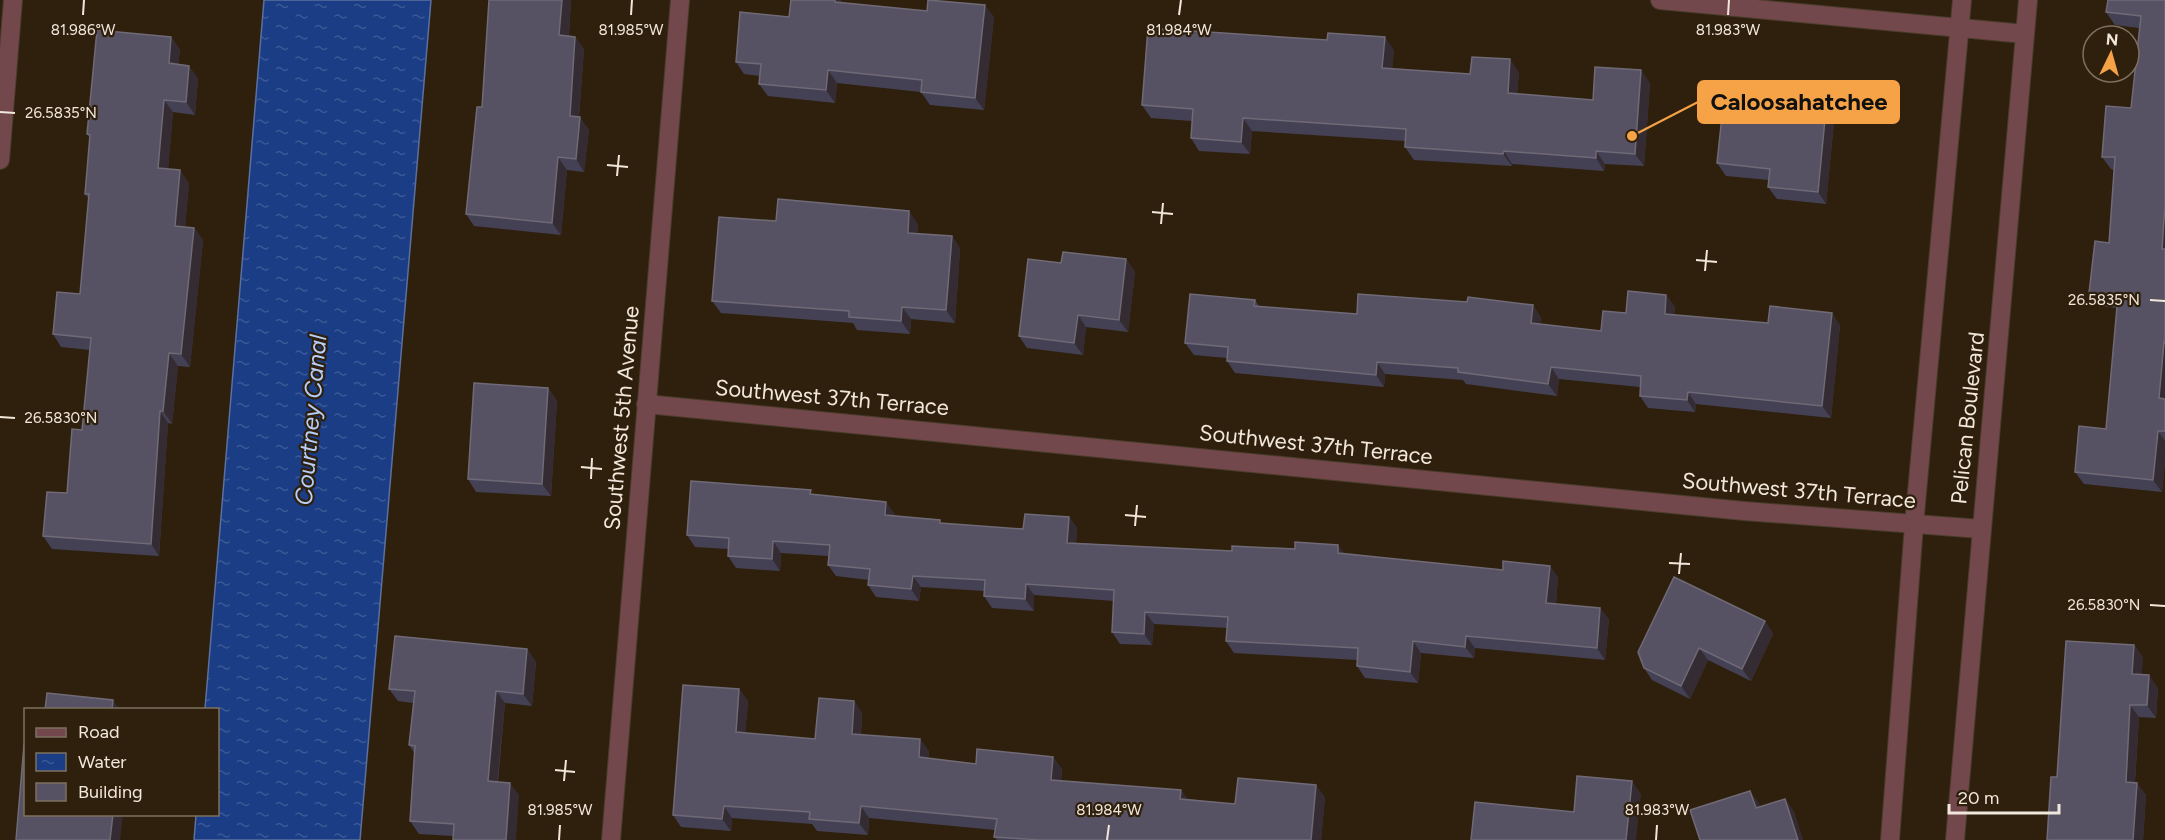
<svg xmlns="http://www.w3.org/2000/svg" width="2165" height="840" font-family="Figtree,sans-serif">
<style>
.water{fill:url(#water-ripples);stroke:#5b709f;stroke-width:1.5}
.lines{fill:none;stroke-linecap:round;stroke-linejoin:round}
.minor-casing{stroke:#4a3c2a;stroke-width:20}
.tertiary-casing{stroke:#4a3c2a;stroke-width:20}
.minor{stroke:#72484c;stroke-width:18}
.tertiary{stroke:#72484c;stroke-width:18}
.wall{fill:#444155}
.shaded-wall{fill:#342c32}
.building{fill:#575263;stroke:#6f6a76;stroke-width:1.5}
.ticks{fill:none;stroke:#f2e7db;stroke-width:2}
.labels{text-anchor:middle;stroke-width:4.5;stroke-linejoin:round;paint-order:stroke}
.street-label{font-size:22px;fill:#f2e7db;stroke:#2f200d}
.water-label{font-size:24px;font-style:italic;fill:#b7cef7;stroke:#2f200d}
.ticks-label{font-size:15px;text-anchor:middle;fill:#f2e7db;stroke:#2f200d;stroke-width:4.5;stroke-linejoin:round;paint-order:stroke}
.leader{fill:none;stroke:#f6a247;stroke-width:2}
.callout-dot{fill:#f6a247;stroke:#2f200d;stroke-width:2}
.callout{fill:#f6a247;stroke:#f6a247;stroke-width:2}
.callout-label{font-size:24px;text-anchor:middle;font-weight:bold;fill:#111}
</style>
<defs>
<pattern id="water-ripples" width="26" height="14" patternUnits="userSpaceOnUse" patternTransform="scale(1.5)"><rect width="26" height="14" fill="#1a3d85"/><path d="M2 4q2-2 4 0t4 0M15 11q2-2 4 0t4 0" fill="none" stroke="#3c5996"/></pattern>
</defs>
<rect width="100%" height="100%" fill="#2f200d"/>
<path class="water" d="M264,0H431L360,840H194L196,815L218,814V710L205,709Z"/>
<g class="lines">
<defs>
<g id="minor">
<path d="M1660,0L2025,34"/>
<path d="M0,160L13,0"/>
<path d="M646,404L1744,511L1981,529"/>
<path d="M611,840L680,0"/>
</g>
<g id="tertiary">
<path d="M1890,840L1914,525L1962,0"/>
<path d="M1955,840L2028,0"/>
</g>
</defs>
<use href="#minor" class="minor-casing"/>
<use href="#tertiary" class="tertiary-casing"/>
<use href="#minor" class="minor"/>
<use href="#tertiary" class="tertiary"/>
</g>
<g class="wall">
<path d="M489,0H571L569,36L575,37L584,49L579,117L589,130L584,172L567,170L561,235L474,226L466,214L482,107Z"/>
<path d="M2165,0V461L2162,492L2084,484L2075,472L2106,429L2117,308L2098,306L2089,293L2109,243L2114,170L2111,169L2102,157L2131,108L2139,28L2115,25L2106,12Z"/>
<path d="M843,3L994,17L984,110L930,105L921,92L837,83L835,103L768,96L759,84L760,76L744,74L736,62L789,17Z"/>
<path d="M171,37L180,50L178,65L198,78L195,115L173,112L168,169L189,183L185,227L194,228L203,240L190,367L178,366L172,424L168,423L159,556L52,549L43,536L67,493L82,430L90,350L61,347L53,334L80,294L89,199L85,194L90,138L87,134Z"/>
<path d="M1394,50L1392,69L1470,74L1519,72L1517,94L1593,100L1650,83L1644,166L1605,164L1604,171L1512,164V166L1414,160L1405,147V141L1252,131L1250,154L1199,151L1191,138L1192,121L1151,118L1142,105Z"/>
<path d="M1836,101L1826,204L1777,199L1768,187L1769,180L1726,176L1717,163Z"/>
<path d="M776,221L918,224L917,234L952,236L960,249L955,323L911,319L910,334L857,330L853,323L721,313L712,301Z"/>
<path d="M1126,259L1135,272L1128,332L1086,327L1083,355L1027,348L1019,336L1061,263Z"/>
<path d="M1666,295L1675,307L1674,315L1768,323L1840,325L1831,418L1696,404L1695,412L1648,408L1640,396V387L1559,379L1557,396L1466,384L1463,380L1385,374L1384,387L1235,373L1227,361V358L1194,355L1185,343L1255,300L1259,306L1357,314L1541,317L1540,324L1601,331L1626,313Z"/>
<path d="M548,388L557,401L551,496L476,492L468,479Z"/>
<path d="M814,495L895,514L894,516L942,523L1023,529L1069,517L1077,528L1076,543L1232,551L1345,554L1558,577L1556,604L1609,619L1605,660L1475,648L1474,658L1421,653L1418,683L1365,678L1357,666V660L1234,653L1226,641L1227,628L1154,624L1152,645L1120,644L1112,632L1114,601L1034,595V611L992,608L984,596V591L921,587L919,601L876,597L868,585L869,580L836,576L828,565L829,556L781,553L780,571L736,568L728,556V549L695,547L687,535Z"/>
<path d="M1765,621L1773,634L1751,681L1708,660L1690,699L1652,680L1644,668Z"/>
<path d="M2134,645L2143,658L2141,675L2158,688L2156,718L2139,717L2135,782L2146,795L2143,840H2047L2057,777Z"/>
<path d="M527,649L536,662L532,706L505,703L498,782L519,795L454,836L419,834L410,821L415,754L409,745L413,703L398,701L389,689Z"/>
<path d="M739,689L748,701L745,733L815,739L854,701L862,713L861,735L929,751L928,758L976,764L1053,757L1062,769L1061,781L1188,799L1235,804L1325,797L1321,840H997L994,837L995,830L869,818L868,835L817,831L812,824L732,818L731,831L681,827L673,815Z"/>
</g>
<g class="shaded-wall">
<path d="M562,0H571L568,48L559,35Z"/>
<path d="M835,0H841L844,4L835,2Z"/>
<path d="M985,5L994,17L984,110L975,98Z"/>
<path d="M171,37L180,50L177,76L169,63Z"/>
<path d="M575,37L584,49L578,129L570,116Z"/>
<path d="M1385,37L1394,50L1391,81L1382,68Z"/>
<path d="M1510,59L1519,72L1516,106L1508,93Z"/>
<path d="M189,66L198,78L195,115L186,102Z"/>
<path d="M828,70L837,83L835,103L826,90Z"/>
<path d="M1641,70L1650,83L1644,166L1635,154Z"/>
<path d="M1828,88L1836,101L1826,204L1818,192Z"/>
<path d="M164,100L173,112L167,181L158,168Z"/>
<path d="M580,117L589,130L584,172L576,159Z"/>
<path d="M1243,118L1252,131L1250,154L1241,142Z"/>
<path d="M1504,151L1512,164V166L1503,154Z"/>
<path d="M1596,151L1605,164L1604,171L1596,158Z"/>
<path d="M558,157L567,170L561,235L552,223Z"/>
<path d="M180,170L189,183L184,239L175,226Z"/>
<path d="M2165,205V253L2162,249Z"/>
<path d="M909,211L918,224L916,245L908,233Z"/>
<path d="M194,228L203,240L190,367L181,354Z"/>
<path d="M952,236L960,249L955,323L946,310Z"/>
<path d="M1126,259L1135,272L1128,332L1119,320Z"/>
<path d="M1666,295L1675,307L1673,326L1665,314Z"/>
<path d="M1533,305L1541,317L1539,335L1531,323Z"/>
<path d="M902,307L911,319L910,334L901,321Z"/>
<path d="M1832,313L1840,325L1831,418L1822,406Z"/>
<path d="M1078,315L1086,327L1083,355L1074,343Z"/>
<path d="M2164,342L2165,345V407L2159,398Z"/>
<path d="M169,353L178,366L172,424L163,411Z"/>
<path d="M1377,362L1385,374L1384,387L1376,375Z"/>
<path d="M1551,367L1559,379L1557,396L1548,384Z"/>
<path d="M548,388L557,401L551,496L542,484Z"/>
<path d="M1688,392L1696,404L1695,412L1687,400Z"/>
<path d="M160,411L168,423L159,556L151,544Z"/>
<path d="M2158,431L2165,441V461L2162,492L2153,480Z"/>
<path d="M886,502L895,514L893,526L885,515Z"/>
<path d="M1069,517L1077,528L1075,554L1067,543Z"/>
<path d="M773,541L781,553L780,571L772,559Z"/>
<path d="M1338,545L1346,556L1338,553Z"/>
<path d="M1550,566L1558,577L1555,615L1546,603Z"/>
<path d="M913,576L921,587L919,601L911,589Z"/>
<path d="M1026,584L1034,595V611L1025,599Z"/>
<path d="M1600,608L1609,619L1605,660L1597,648Z"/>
<path d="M1145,612L1154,624L1152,645L1144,634Z"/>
<path d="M1765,621L1773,634L1751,681L1742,669Z"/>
<path d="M1466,636L1475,648L1474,658L1465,647Z"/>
<path d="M1413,641L1421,653L1418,683L1410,672Z"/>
<path d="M2134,645L2143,658L2141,687L2132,674Z"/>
<path d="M1699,648L1708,660L1690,699L1681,686Z"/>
<path d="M527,649L536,662L532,706L523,694Z"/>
<path d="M2149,675L2158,688L2156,718L2147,705Z"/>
<path d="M739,689L748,701L744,744L736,732Z"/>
<path d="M496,691L505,703L496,794L488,781Z"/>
<path d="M113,700L120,710H112Z"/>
<path d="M854,701L862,713L860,746L852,734Z"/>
<path d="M2130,705L2139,717L2134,794L2126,782Z"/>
<path d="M920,739L929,751L927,769L919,757Z"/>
<path d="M1053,757L1062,769L1060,792L1051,780Z"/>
<path d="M1632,781L1641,794L1636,840H1626Z"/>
<path d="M510,783L519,795L516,840H506Z"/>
<path d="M2137,783L2146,795L2143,840H2133Z"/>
<path d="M1316,785L1325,797L1321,840H1311Z"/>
<path d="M1181,790L1190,802L1180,799Z"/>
<path d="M1750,791L1759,803L1765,820L1756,808Z"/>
<path d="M1785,799L1794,811L1803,840H1798Z"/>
<path d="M724,806L732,818L731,831L722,819Z"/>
<path d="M861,806L869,818L868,835L859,823Z"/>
<path d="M113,814H123L120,840H110Z"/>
</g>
<g class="building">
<path d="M489,0H562L559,35L575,37L570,116L580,117L576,159L558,157L552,223L466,214L477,107H482Z"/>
<path d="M791,0H835V2L927,11L928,0L985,5L975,98L921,92L922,80L828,70L826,90L759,84L761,64L736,62L740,12L789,17Z"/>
<path d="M2108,0H2165V205L2162,249H2165V343L2164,342L2159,398L2165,399V431H2158L2153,480L2075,472L2079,426L2106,429L2118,296L2089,293L2095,241L2109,243L2115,157H2102L2106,106L2131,108L2141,16L2106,12Z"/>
<path d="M1148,28L1327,40L1328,33L1385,37L1382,68L1470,74L1472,57L1510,59L1508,93L1593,100L1595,67L1641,70L1635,154L1596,151V158L1504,151L1503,154L1405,147L1406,129L1243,118L1241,142L1191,138L1193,109L1142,105Z"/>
<path d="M97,30L171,37L169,63L189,66L186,102L164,100L158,168L180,170L175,226L194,228L181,354L169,353L163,411H160L151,544L43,536L47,492L67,493L72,429L82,430L91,338L53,334L57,292L80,294L89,194H85L90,135L87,134Z"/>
<path d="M1775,83L1828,88L1818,192L1768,187L1770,169L1717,163L1725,88L1774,93Z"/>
<path d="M778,199L909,211L908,233L952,236L946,310L902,307L901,321L849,317V311L712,301L719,217L776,221Z"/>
<path d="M1063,252L1126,259L1119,320L1078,315L1074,343L1019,336L1028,259L1061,263Z"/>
<path d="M1628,291L1666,295L1665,314L1768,323L1770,306L1832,313L1822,406L1688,392L1687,400L1640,396L1641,376L1551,367L1548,384L1458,372V368L1377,362L1376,375L1227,361L1228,347L1185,343L1190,294L1255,300L1254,306L1357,314L1358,294L1467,302L1468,297L1533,305L1531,323L1601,331L1603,311L1626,313Z"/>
<path d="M474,383L548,388L542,484L468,479Z"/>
<path d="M691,481L811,490L810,494L886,502L885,515L940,520V523L1023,529L1025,514L1069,517L1067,543L1232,551V546L1295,549V542L1338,545V553L1503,570V561L1550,566L1546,603L1600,608L1597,648L1466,636L1465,647L1413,641L1410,672L1357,666L1358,648L1226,641L1228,617L1145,612L1144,634L1112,632L1114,590L1026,584L1025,599L984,596L985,580L913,576L911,589L868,585L870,569L828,565L830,545L773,541L772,559L728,556L729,538L687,535Z"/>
<path d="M1674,577L1765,621L1742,669L1699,648L1681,686L1644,668L1638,652Z"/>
<path d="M395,636L527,649L523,694L496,691L488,781L510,783L506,840H453L454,824L410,821L415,746L409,745L415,691L389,689Z"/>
<path d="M2066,641L2134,645L2132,674L2149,675L2147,705H2130L2126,782L2137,783L2133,840H2047L2051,777H2057Z"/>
<path d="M683,685L739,689L736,732L815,739L819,698L854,701L852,734L920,739L919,757L976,764L977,749L1053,757L1051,780L1181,790L1180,799L1235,804L1238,778L1316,785L1311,840H1041L994,837L997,819L861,806L859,823L809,819L810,812L724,806L722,819L673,815Z"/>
<path d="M47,693L113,700L112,710H45Z"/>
<path d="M24,745H26V814H113L110,840H16Z"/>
<path d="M1577,776L1632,781L1626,840H1471L1475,802L1574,812Z"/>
<path d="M1750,791L1756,808L1785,799L1798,840H1700L1690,810Z"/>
</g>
<path class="ticks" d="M83,15L84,0M631,15L632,0M1179,15L1181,0M1728,15L1729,0M0,112L15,113M607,165L628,167M617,176L619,155M1152,212L1173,214M1161,224L1163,203M1696,260L1717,262M1705,271L1707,250M2150,300L2165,301M0,417L15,418M581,467L602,469M591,479L592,458M1125,515L1146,517M1135,526L1137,505M1669,563L1690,564M1679,574L1681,553M2150,605L2165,606M555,770L575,772M564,781L566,760M559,840L560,825M1107,840L1109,825M1656,840L1657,825"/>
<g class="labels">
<g class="street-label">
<text transform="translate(832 397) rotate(5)" y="8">Southwest 37th Terrace</text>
<text transform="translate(621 418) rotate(-85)" y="8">Southwest 5th Avenue</text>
<text transform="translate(1967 418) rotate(-84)" y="8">Pelican Boulevard</text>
<text transform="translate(1316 444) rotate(6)" y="8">Southwest 37th Terrace</text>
<text transform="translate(1799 490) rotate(5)" y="8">Southwest 37th Terrace</text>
</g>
<g class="water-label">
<text transform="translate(311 420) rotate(-85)" y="8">Courtney Canal</text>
</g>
</g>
<g class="ticks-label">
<text x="83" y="35">81.986°W</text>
<text x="631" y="35">81.985°W</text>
<text x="1179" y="35">81.984°W</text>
<text x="1728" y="35">81.983°W</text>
<text x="61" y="118">26.5835°N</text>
<text x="2104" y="305">26.5835°N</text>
<text x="61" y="423">26.5830°N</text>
<text x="2104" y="610">26.5830°N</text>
<text x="560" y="815">81.985°W</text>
<text x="1109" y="815">81.984°W</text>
<text x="1657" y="815">81.983°W</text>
</g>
<path class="leader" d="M1632 136L1698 102"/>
<circle class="callout-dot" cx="1632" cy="136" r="6"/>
<rect class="callout" x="1698" y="81" width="201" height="42" rx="6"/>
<g class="callout-label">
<text x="1799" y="110">Caloosahatchee</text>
</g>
<rect x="24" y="708" width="195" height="108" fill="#2f200d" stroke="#7d705f" stroke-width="1.5"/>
<rect x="36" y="728" width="30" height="9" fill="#72484c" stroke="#7d705f" stroke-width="1.5"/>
<text x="78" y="738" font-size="18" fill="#f2e7db">Road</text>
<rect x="36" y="753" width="30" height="18" fill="url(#water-ripples)" stroke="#7d705f" stroke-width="1.5"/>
<text x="78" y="768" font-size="18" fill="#f2e7db">Water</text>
<rect x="36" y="783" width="30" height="18" fill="#575263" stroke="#7d705f" stroke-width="1.5"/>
<text x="78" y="798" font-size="18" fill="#f2e7db">Building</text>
<g transform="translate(2111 54) rotate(5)"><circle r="28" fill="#2f200d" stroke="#7d705f" stroke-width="1.5"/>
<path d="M0-4.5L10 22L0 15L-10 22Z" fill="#f6a247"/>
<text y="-9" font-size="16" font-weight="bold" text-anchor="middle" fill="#f2e7db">N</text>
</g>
<path d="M1949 804v9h110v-9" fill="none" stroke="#f2e7db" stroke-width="3"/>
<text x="1958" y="804" font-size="18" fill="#f2e7db" stroke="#2f200d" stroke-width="4.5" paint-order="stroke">20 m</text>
</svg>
